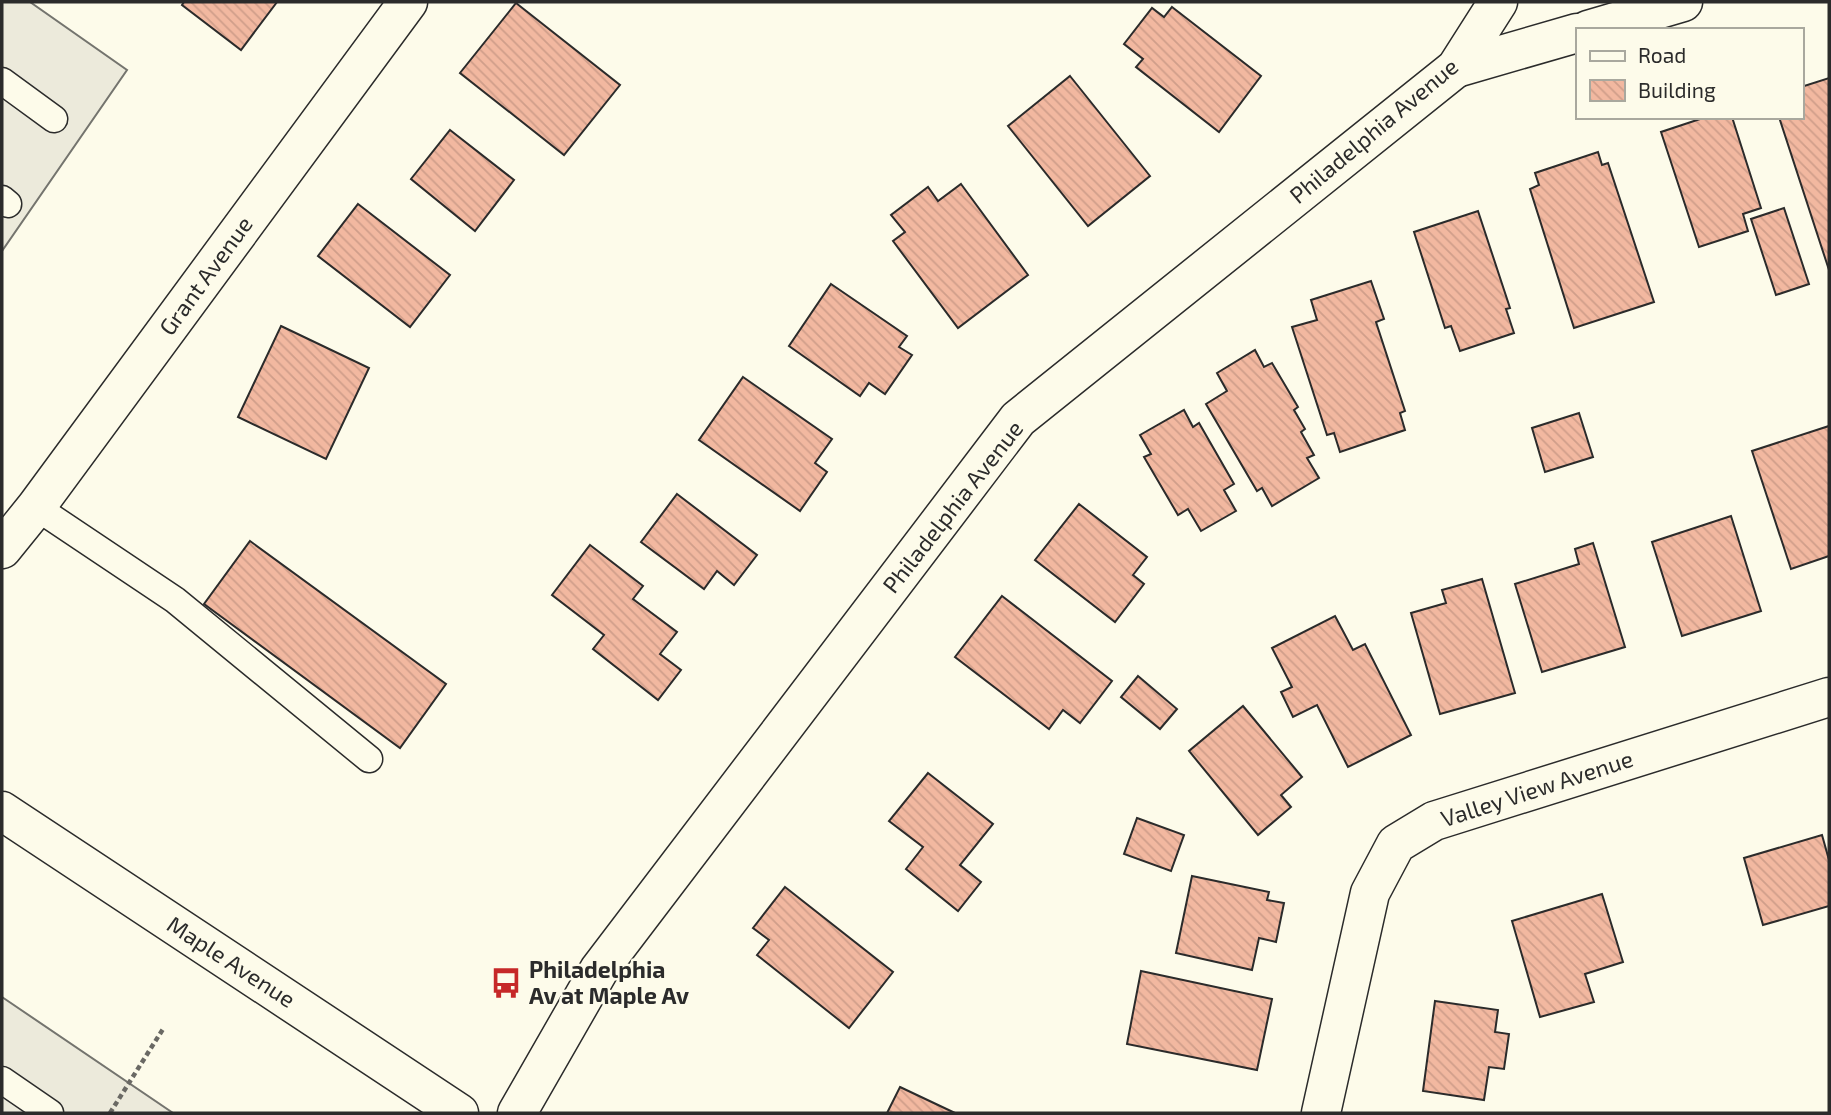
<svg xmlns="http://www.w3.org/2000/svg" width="1831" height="1115" font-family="'Exo 2',sans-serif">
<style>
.parking{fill:#eceadb;stroke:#74746e;stroke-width:2}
.building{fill:url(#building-back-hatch);stroke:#2b2b2b;stroke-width:2}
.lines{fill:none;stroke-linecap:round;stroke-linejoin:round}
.service-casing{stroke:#2b2b2b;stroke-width:29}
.minor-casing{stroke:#2b2b2b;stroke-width:41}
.tertiary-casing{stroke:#2b2b2b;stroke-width:41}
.secondary-casing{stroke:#2b2b2b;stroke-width:41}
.path{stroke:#6a6964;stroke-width:4.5;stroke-dasharray:5 3.5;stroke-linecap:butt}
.service{stroke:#fdfbea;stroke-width:26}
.minor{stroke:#fdfbea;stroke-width:38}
.tertiary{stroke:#fdfbea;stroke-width:38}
.secondary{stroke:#fdfbea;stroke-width:38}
.labels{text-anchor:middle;stroke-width:5;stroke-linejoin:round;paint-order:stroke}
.street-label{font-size:23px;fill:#2b2b2b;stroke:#fdfbea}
.poi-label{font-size:23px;font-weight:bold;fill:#2b2b2b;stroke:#fdfbea;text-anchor:start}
</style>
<defs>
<pattern id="building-back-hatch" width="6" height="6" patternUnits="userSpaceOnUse" patternTransform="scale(1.75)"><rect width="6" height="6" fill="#f2b8a0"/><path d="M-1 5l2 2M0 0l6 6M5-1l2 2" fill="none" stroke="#d09e8a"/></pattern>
</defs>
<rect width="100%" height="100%" fill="#fdfbea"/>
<g class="parking">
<path d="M2,2H30L127,70L2,251Z"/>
<path d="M2,997L173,1113H2Z"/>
</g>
<g class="building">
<path d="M184,2H277L241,50L182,5Z"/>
<path d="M516,3L620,85L564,155L460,73Z"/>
<path d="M1172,7L1261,76L1219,132L1136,67L1143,59L1124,44L1152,8L1164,17Z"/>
<path d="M1070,76L1150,176L1088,226L1008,126Z"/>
<path d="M1829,78V270L1779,117H1801V87Z"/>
<path d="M1706,117H1732L1761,208L1743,214L1748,231L1699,247L1661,132Z"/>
<path d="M450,130L514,180L475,231L411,179Z"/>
<path d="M1598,152L1602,165L1608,163L1654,302L1574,328L1530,189L1539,185L1535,173Z"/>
<path d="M961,184L1028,275L958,328L893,241L905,232L891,215L928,187L938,201Z"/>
<path d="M358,204L450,275L410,327L318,256Z"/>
<path d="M1784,208L1809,284L1776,295L1751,219Z"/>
<path d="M1478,211L1510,308L1506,309L1514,333L1460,351L1451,326L1445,328L1414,232Z"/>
<path d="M1371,281L1384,319L1376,322L1405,411L1400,413L1405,430L1340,452L1334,433L1327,435L1292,327L1317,320L1311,300Z"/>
<path d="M831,284L907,336L899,347L912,355L885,394L869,383L860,396L789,346Z"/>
<path d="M281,326L369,368L326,459L238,417Z"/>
<path d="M1255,350L1264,367L1272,363L1298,407L1294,410L1305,429L1301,432L1314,455L1307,458L1319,478L1272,506L1262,488L1257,491L1206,404L1227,391L1217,373Z"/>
<path d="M743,377L832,439L815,463L827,472L800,511L699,440Z"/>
<path d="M1184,410L1193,427L1199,423L1234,484L1224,490L1236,511L1201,531L1188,509L1178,515L1144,457L1151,454L1140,435Z"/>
<path d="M1579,413L1593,457L1545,472L1532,428Z"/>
<path d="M1829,426V556L1791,569L1752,451Z"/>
<path d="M677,494L757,555L734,585L717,571L704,589L641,542Z"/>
<path d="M1079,504L1147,557L1133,575L1144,584L1115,622L1035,560Z"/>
<path d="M1731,516L1761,611L1682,636L1652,542Z"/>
<path d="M250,541L446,684L400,748L204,604Z"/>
<path d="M1593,543L1625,647L1542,672L1515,584L1579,564L1575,549Z"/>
<path d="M590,545L643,586L633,599L677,632L660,654L681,670L658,700L593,649L604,635L552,595Z"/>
<path d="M1482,579L1515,693L1440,714L1411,613L1446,603L1442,590Z"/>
<path d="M1002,596L1112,681L1080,723L1063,710L1049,729L955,657Z"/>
<path d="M1335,616L1353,650L1365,644L1411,735L1348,767L1317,705L1293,717L1281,692L1292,687L1272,648Z"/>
<path d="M1138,676L1177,709L1160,729L1121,697Z"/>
<path d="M1243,706L1302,777L1281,795L1291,807L1258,835L1189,751Z"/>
<path d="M928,773L993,824L960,865L981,882L958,911L906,869L923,847L889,821Z"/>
<path d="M1137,818L1184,835L1171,871L1124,854Z"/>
<path d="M1822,835L1829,860V906L1763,925L1744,858Z"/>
<path d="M1192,876L1269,892L1267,900L1284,903L1276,942L1259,938L1252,970L1176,953Z"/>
<path d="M785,887L893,972L849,1028L757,955L769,940L753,928Z"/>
<path d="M1602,894L1623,962L1585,974L1594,1002L1540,1017L1512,921Z"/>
<path d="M1141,971L1272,999L1257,1070L1127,1044Z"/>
<path d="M1435,1001L1498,1010L1495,1032L1509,1034L1504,1069L1489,1067L1484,1100L1423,1091Z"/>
<path d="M900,1087L955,1113H887Z"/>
</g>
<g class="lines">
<defs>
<g id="service">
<path d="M2,81L54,119"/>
<path d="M2,199L8,204"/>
<path d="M36,507L175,600L369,759"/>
<path d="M2,1080L50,1113"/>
</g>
<g id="minor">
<path d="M1588,30L1683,2"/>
<path d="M1456,68L1577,33"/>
<path d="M2,549L36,507L408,2"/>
<path d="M1321,1113L1370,893L1396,844L1434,821L1829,697"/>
</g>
<path id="tertiary" d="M2,811L459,1113"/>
<path id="secondary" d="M517,1113L599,970L1018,419L1456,68L1498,2"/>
</defs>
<use href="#service" class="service-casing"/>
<use href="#minor" class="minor-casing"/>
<use href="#tertiary" class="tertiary-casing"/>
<use href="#secondary" class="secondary-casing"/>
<path class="path" d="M110,1113L163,1029"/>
<use href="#service" class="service"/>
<use href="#minor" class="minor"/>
<use href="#tertiary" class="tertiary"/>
<use href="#secondary" class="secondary"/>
</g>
<defs>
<symbol id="bus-bare" viewBox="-9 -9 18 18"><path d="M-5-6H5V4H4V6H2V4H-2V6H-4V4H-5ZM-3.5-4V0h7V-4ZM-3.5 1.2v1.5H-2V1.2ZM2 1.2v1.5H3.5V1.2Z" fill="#c62828" stroke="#fdfbea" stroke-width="2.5" paint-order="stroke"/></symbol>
</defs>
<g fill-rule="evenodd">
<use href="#bus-bare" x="484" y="961" width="44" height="44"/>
</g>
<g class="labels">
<g class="street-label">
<text transform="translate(1374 131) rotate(-40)" y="8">Philadelphia Avenue</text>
<text transform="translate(206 276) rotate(-54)" y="8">Grant Avenue</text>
<text transform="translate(953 507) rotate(-52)" y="8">Philadelphia Avenue</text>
<text transform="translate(1537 789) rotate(-18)" y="8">Valley View Avenue</text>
<text transform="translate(231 962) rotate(33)" y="8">Maple Avenue</text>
</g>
<g class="poi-label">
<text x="529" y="978">Philadelphia<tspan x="529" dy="26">Av at Maple Av</tspan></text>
</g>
</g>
<rect width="1831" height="1115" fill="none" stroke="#2b2b2b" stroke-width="7"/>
<rect x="1576" y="28" width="228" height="91" fill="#fdfbea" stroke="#a9a89e" stroke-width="2"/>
<rect x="1590" y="51" width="35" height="10" fill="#fdfbea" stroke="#a9a89e" stroke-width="2"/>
<text x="1638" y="63" font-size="21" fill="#2b2b2b">Road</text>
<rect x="1590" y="80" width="35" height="21" fill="url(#building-back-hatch)" stroke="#a9a89e" stroke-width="2"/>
<text x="1638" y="98" font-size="21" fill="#2b2b2b">Building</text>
</svg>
